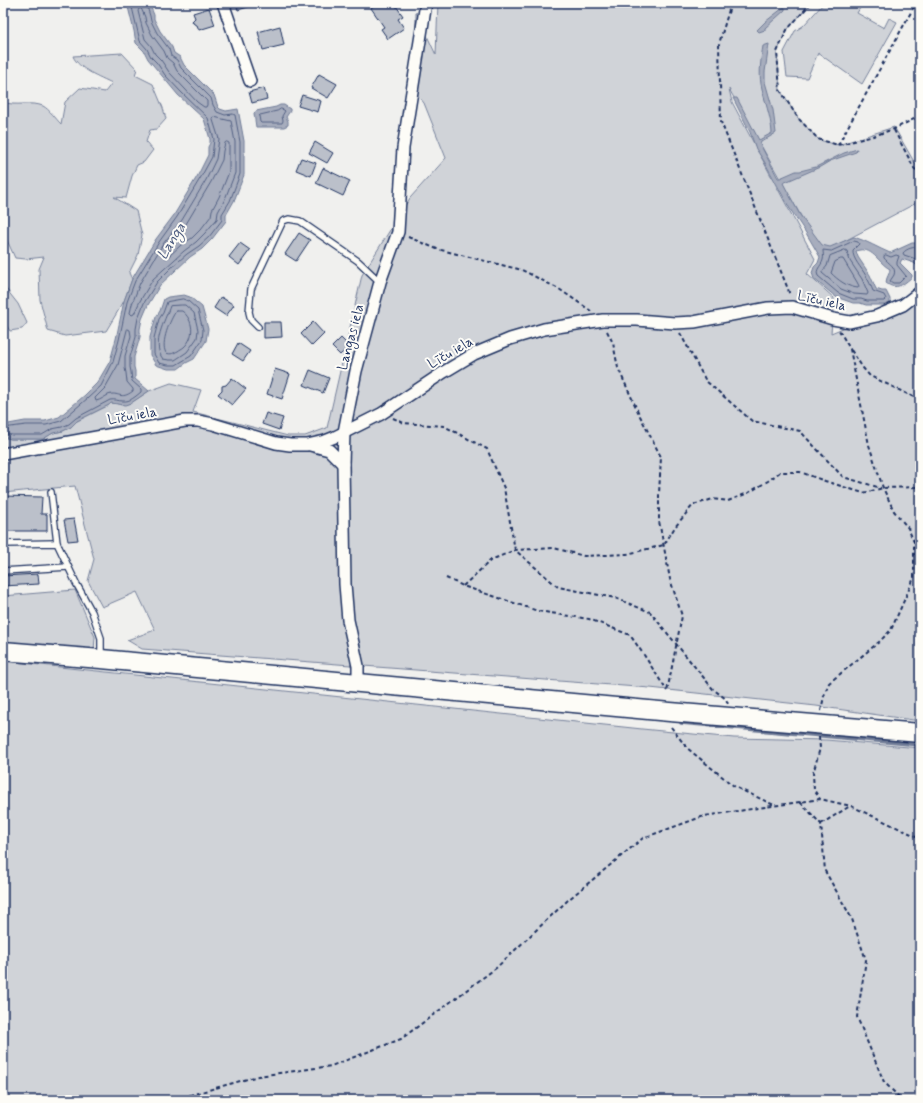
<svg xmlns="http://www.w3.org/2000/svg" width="923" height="1103" font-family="Mynerve,sans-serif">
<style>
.green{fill:#d0d3d8;stroke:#76819b}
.water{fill:#a7adbd;stroke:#6f7b97}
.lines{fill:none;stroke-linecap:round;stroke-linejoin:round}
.shore{stroke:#536184;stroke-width:1}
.stream{stroke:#6f7b97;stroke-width:3.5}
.building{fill:#bbc0ca;stroke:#1b2f5e}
.lane-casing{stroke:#1b2f5e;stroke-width:8}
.street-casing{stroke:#1b2f5e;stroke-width:14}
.primary-casing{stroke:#1b2f5e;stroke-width:21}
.path{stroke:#1b2f5e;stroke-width:2;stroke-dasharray:4 3;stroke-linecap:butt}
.lane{stroke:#fdfcf7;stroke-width:5.5}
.street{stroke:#fdfcf7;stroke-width:11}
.primary{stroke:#fdfcf7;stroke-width:18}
.labels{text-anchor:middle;stroke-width:4;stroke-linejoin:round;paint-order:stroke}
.street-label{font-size:14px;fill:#1b2f5e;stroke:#fdfcf7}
.water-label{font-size:15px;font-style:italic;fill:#4c5b7f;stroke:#fdfcf7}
</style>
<rect width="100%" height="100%" fill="#f0f0ee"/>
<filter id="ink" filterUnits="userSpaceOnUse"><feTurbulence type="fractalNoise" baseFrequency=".025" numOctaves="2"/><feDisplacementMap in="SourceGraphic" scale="8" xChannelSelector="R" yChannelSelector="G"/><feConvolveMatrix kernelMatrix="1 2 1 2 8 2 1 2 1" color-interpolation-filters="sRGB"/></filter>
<g filter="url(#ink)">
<g class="green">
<path d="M438,3H811L787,30L777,52L780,90L798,118L819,140L838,145L894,127L920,172V201L822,253L729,89L732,102L815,259L807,274L834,298L831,333L920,296V721L816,706L650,688L142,649L127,640L155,630L137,592L102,607L88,581L94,559L75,486L3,493V437L11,439H43L53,433L63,431L71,427L77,421L109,405L111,403H115L121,405L131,403L149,391L171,383L201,390L193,412L288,436H305L327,428L362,275L410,198L446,158L424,103L415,92L416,12L436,55Z"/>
<path d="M824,3H863L857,13L884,28L889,18L897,22L862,84L818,53L807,78L787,77L784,52L795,31L803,26Z"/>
<path d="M122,53L137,69L135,75L153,84L163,108L166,119L157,129L150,130L146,142L153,150L144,162L137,165L132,176L126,198L114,197L136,211L142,235L138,255L129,273L132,279L124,301L106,331L65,336L48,331L40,300L39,269L44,257L26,259L15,258L6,238H3V102C16,107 30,101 43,106C49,109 56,119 61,124L65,102L80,88L105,92L112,83C100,77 78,69 73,56Z"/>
<path d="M3,285L18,304L27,323L22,329L10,331L3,320Z"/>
<path d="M75,590L95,637L94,651L3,643V596Z"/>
<path d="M3,661L642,729L734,738L826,740L920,748V1100H3Z"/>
</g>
<g class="water">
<path d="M127,3H149L154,15V19L160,31L172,47L174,53L180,57L184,65L214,95L218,107L220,109L226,111L238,109L244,141V175L234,201L226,215V221L212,239L202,249L190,257L160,285L148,305L142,319L140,329V337L134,357V367L135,371V379L149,391L131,403L125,405L111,403L109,405L77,421L71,427L63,431L53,433L43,439H11L3,437V425L25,421H45L59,417L85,395L97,383L110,361L116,339L124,301L132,279L156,239L174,215L198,175L208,155V147L210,143V139L204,119L178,95L148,59L144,51L136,43L134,31Z"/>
<path d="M783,8H785V10L765,28V30L759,32L757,30L765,22Z"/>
<path d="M769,44L765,72V82L773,110L776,133L761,142L760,144L778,178H780L796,171H800L816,167L844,153L857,149L856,152L830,161L820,167L783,183L800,215L822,245L830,247L854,237C867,241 878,248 890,253L912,243H920V269L914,263L902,259L900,263L912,275V277C904,284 896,291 886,283C886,277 890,274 890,269C878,263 872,245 856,251L858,257L870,275L876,289L882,291H886L890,299V303L886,305H866L860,303H853L836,297L814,279L812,273L814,267L818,263L820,257L806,233L790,209L764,161L756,149L750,132L733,98H737L759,140L772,133C771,116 764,100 761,84C759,72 761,58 763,46Z"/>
<path d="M280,105H284L290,109V111L286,117L288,121V125L284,127H256L254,113L256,111L276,107Z"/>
<path d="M184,295L190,297L202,307L208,329L206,341L194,359L186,363L178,369H168L156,365L150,355V337L156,317L160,311L164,299L168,297Z"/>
</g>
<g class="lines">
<g class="shore">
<path d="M141,8L145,17L146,23L152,35L164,51L167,58L173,63L177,71L207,101V105L206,107H204L197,102L185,89L169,72L161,60L155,54L151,46L145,39L138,11L139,9Z"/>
<path d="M281,109L284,110L285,111L282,116L283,121L282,123H261L260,122L259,116L260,115L277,111Z"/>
<path d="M214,117L231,121L235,142V173L225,199L218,212L217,219L205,233L196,242L184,251L153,279L140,301L134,314L132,315L130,313L132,304L140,283L163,244L182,220L206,180L216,159L219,139L213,120Z"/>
<path d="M227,142L229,143V172L219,197L212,210L211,216L201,229L192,238L181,245L167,258H165L164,255L186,224L211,182L222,160L223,151L225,143Z"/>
<path d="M854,241L858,242L859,244L853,250C852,259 862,268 866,276C869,281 871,286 873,291L884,295L886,299L884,301H867L861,299H853L838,293L818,276C815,269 821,267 823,260C824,256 823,253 823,250L831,251Z"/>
<path d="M920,247C914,247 907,248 903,253L904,255L916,259L920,263"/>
<path d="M845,250L847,251L850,261L862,279L868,293L867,295L854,294L841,289L822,273V272L827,266L830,256Z"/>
<path d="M886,255L891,257L896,255L899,256L897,262V265L906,276L899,283H893L890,281C891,279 893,277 894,275C897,267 888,263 884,258V256Z"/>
<path d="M841,259H843L857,282L859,286L858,288C847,287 838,280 831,273L835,262Z"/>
<path d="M183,299L188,301L198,310L203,330L202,340L191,356L176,365H168L159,363L154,354V338L159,319L163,313L167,302Z"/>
<path d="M182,305H185L194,313L198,330L197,338L187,352L175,360H169L163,359C151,344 165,321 170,306Z"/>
<path d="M176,311H182C194,320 195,337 184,347C183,348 179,350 178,351C173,353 172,355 166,353C160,343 170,320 176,311Z"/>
<path d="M128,329L130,330L131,336L125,356V368L126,373L127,382L133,389V391C120,401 119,391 108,395C104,397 101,400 96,401L95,398L105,388L118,365L127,330Z"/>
<path d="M3,428L26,425H46L61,421L88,398L101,386L113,362L119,340L127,302L135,281L159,242L177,217L201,177L212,157L214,139L208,118L181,92L165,75L157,63L151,57L147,49L140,41L131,3"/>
<path d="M3,433L12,435H42L52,429L62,427L69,424L76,418L110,400C115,399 118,401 123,401C130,402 136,396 141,392V389L132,381L131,372L130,367V357L136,337V329L138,318L144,303L157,282L171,268L187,254L199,246L209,237L222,220V214L230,201L240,174V142L235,115L233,114L225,115L217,112L213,105L211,98L181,68L177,60L171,56L169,49L157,33L151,21L150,16L146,3"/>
</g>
<path class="stream" d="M681,723L920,745"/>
</g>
<g class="building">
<path d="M236,3H247L248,7L238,10Z"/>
<path d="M377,3H394L403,16L398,19L404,28L388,39L381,29L384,27L371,8Z"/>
<path d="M209,8L215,25L199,30L197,25L194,24L192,21L195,18L193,13Z"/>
<path d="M280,26L284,45L263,50L258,32Z"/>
<path d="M319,74L337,84L328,98L311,88Z"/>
<path d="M264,88L267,99L252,103L249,92Z"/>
<path d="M302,95L321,101L318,112L298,106Z"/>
<path d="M315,142L333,153L327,163L309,153Z"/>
<path d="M301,158L316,163L311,176L296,170Z"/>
<path d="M323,168L350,181L343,196L316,183Z"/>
<path d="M299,233L310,240L296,261L285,254Z"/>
<path d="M240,243L250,250L239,265L229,257Z"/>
<path d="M221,297L234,305L226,316L214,308Z"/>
<path d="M264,322H281L282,337L264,338Z"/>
<path d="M313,322L324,334L312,346L301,334Z"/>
<path d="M341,338L349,346L340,355L332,347Z"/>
<path d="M238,343L250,351L243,361L232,354Z"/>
<path d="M275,369L290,374L282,399L267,394Z"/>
<path d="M310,370L329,378L323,393L304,385Z"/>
<path d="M232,378L246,389L232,405L218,394L222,390V386L226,385Z"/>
<path d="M266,413L283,418L279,430L262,424Z"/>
<path d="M3,496L42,497L41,514H47V531H3Z"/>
<path d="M74,519L78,540L68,541L64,520Z"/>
<path d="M38,574L39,584L3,586V576Z"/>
</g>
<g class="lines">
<defs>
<g id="lane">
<path d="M258,327L251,320L249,312L251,289L283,221L289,219L300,221L358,261L380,282"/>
<path d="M51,492L57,543"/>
<path d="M3,544L57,543L76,583L92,612L101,638V657"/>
<path d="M3,571L68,567"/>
</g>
<g id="street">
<path d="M223,3L250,81"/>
<path d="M310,445L329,450L343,464"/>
<path d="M3,454L185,421H198L213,424L276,443L290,445H307L325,441L335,437L381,414L444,372L474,354L510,339L544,329L603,320H637L675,323L694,322L768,308L792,307L833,319L850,322L877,316L903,305L920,292"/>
<path d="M358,682V666L348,620L345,584L343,464L344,432L356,371L380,282L398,232L403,148L426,3"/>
</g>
<path id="primary" d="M3,651L101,659L670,712L920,733"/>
</defs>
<use href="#lane" class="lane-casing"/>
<use href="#street" class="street-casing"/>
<use href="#primary" class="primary-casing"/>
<g class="path">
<path d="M731,3L719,44L721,122L788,289L790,296"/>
<path d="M811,3L787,30L777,52L780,90L798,118L818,139L838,145L870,137L894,129L920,116"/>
<path d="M894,130L914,168L920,176"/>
<path d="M838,145L916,3"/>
<path d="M408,237L437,249L522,270L559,289L591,311"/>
<path d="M607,331L613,343L618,368L640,416L661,457L659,494V521L670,579L682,616L667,692"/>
<path d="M680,333L706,381L752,421L800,431L843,477L881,488"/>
<path d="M851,350L863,368L870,376L920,400"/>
<path d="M393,418L404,423L444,426L487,449L504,488L515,550L558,587L615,598L650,612L713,689L726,699L728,704"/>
<path d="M914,542L920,532"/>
<path d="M446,578L463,586L538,611L589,619L630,635L644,655L667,691"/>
<path d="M463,586L491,560L515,550L554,548L584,556L627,554L664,545L675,527L693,505L713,499L728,501L748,493L768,481L780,472H800L825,481L863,493L883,488L920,487"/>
<path d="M821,711L824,696L829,683L879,642L891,630L914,578V542L908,528L894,511L883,488L869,445L850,349L839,330"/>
<path d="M671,727L687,748L735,787L774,805"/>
<path d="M819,737L820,748L813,774L814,790L820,799"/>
<path d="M800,802L821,824L825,871L852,919L866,960L857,1017L884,1082L902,1100"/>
<path d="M821,824L850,806"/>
<path d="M176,1100L180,1098L258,1076L331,1066L401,1039L496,968L568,900L643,838L704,816L820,799L851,806L920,838"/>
</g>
<use href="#lane" class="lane"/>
<use href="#street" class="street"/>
<use href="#primary" class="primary"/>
</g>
</g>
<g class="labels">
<g class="street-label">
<text transform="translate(822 300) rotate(13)" y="5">Līču iela</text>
<text transform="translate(350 337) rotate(-75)" y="5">Langas iela</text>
<text transform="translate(450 352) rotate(-30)" y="5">Līču iela</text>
<text transform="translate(132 415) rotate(-10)" y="5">Līču iela</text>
</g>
<g class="water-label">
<text transform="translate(171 241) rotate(-58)" y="5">Langa</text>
</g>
</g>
<rect width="923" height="1103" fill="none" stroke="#fdfcf7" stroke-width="16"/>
<rect x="8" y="8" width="907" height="1087" fill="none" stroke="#1b2f5e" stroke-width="1.5" filter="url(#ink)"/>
</svg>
